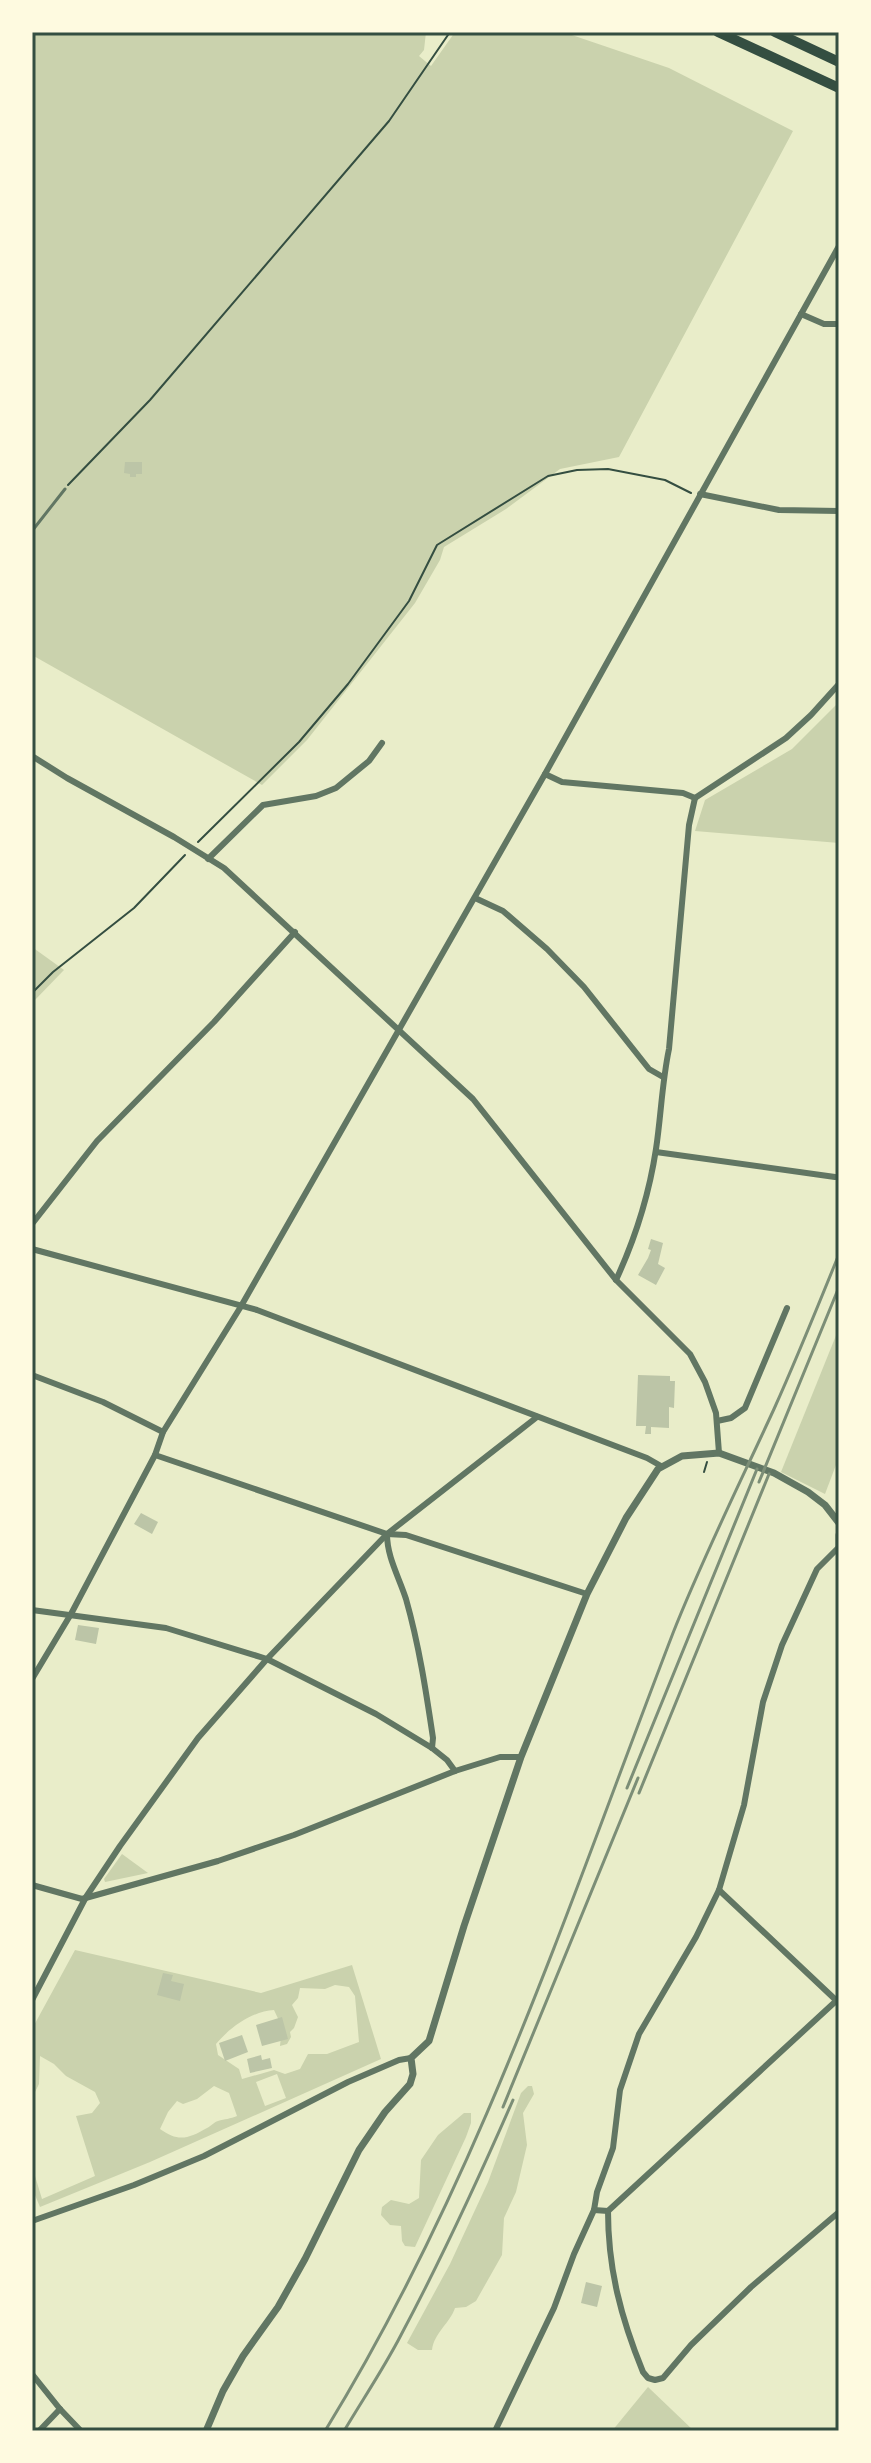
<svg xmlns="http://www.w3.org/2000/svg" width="871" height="2463" font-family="'Zilla Slab',serif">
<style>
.green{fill:#cad2ad;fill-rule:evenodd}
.building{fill:#bcc5a7}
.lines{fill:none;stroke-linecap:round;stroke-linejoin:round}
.path{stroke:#344e41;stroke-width:2}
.service{stroke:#617663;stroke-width:3}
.minor{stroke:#617663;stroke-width:6}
.tertiary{stroke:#617663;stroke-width:7}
.motorway{stroke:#344e41;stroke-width:10}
.rail{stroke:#7c8e77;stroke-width:3}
.neatline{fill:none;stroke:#344e41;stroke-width:3}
</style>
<rect width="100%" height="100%" fill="#e9edc9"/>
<g class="green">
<path d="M32,32H426L424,50L419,56L431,66L455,32H563L669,68L793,131L619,457L560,469L506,509L444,547L440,560L415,603L307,740L262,785L32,655Z"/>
<path d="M839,702V843L695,831L705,800L792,749Z"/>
<path d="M32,947L64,970L32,1003Z"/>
<path d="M839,1328V1457L825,1494L781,1472Z"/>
<path d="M122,1854L148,1873L105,1882L104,1879Z"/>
<path d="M75,1950L261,1993L352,1965L381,2059L150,2162L40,2207L32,2188V2166L42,2199L95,2176L76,2116L92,2113L100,2103L95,2092L66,2076L54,2064L40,2056L39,2084L32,2098V2029ZM335,1985L349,1987L355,1996L359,2042L327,2054H308L300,2069L285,2074L274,2070L242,2079L239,2069L218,2055L216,2044C230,2027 253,2011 274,2010L282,2027L280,2046L287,2044L291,2037L290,2032L294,2028L298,2017L292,2005L298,1998L300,1988L325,1989ZM277,2074L286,2098L265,2106L256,2082ZM214,2086L229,2093L237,2116C230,2119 225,2119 218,2121C214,2122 211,2126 207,2128C188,2139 178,2142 160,2129L168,2112L177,2101L183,2104L197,2099Z"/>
<path d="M528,2086H532L534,2094L523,2113L527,2145L516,2192L504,2218L502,2255L476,2301L466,2307L455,2308C450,2323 434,2333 432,2350H418L407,2343L450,2264L488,2182L521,2093Z"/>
<path d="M464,2113H471V2123L466,2137L415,2247L405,2246L402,2241L401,2226L390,2225L381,2215L382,2207L391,2200L409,2204L419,2198L421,2160L438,2135Z"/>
<path d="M648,2387L694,2431H612Z"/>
</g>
<g class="building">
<path d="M125,462H142V474H136V477H130V474L124,473Z"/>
<path d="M651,1239L663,1243L658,1264L665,1268L656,1285L638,1275L648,1258L651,1250L648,1249Z"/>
<path d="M638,1375L670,1376V1381H675L674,1408L669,1407V1428L651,1427V1434H645L646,1426H636Z"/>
<path d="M141,1513L158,1522L152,1534L134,1524Z"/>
<path d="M78,1625L99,1628L96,1644L75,1640Z"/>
<path d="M163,1973L173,1975L171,1981L184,1984L180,2001L157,1995Z"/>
<path d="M282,2017L288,2039L262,2046L256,2025Z"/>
<path d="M242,2035L248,2052L225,2061L219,2043Z"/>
<path d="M261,2055L262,2060L270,2058L272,2068L250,2073L247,2059Z"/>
<path d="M586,2282L602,2286L597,2307L581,2303Z"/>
</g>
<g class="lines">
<g class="path">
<path d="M68,485L150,400L389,121L450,32"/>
<path d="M198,842L299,742L348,684L409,601L437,545L548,476L577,470L608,469L665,480L691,493"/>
<path d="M32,993L53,972L134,908L185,855"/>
<path d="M704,1472L707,1462"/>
</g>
<path class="service" d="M32,531L65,489"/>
<g class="minor">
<path d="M801,314L824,324H839"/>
<path d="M700,494L779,510L839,511"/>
<path d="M32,756L67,778L174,837L224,868L473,1099L616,1280L690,1354L705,1382L716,1413L719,1453"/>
<path d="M545,774L562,782L683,793L695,798"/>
<path d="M695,798L786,738L811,715L839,684"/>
<path d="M208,859L263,805L316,796L336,788L369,761L382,743"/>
<path d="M475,898L503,911L547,949L584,987L649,1069L663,1077"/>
<path d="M656,1152L835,1177"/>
<path d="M32,1224L97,1141L214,1022L295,932"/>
<path d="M32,1249L257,1310L647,1458L661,1466"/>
<path d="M616,1280C635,1239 649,1195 656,1149C661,1116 662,1082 669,1049L689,825L695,798"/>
<path d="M32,1375L103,1402L163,1432"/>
<path d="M717,1421L731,1418L745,1408L787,1308"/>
<path d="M155,1455L387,1534L406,1535L587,1594"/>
<path d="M387,1534C387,1557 399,1577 406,1599C419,1645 426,1691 433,1738L432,1748"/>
<path d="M32,1610L166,1628L267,1659L376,1714L432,1748L447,1760L455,1771"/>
<path d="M32,1679L71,1614L155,1455L163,1432L240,1308L545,774L839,246"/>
<path d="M32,1885L82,1899L218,1861L294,1835L455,1771L500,1757H521"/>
<path d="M719,1890L839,2003"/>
<path d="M32,2000L86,1897L120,1846L198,1738L267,1659L387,1534L537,1417"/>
<path d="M594,2210L608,2211L836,2001"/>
<path d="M608,2211C608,2269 621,2318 643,2372L648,2378L655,2380L663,2378L691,2345L751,2287L839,2212"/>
<path d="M32,2221L134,2185L204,2156L348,2082L399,2060L411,2058"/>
<path d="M32,2374L60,2409L81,2431"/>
<path d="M39,2431L60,2409"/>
<path d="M495,2431L554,2308L574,2254L594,2210L597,2192L613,2148L620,2090L639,2034L696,1937L719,1890L744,1805L763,1702L782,1645L817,1569L839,1547"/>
</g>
<g class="tertiary">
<path d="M839,1535V1546"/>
<path d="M206,2431L223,2391L243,2356L278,2307L305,2259L359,2150L385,2112L410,2084L413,2074L411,2058L429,2041L464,1926L521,1757L587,1594L626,1518L658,1469L682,1456L719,1453L774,1473L808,1492L825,1505L839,1523"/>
</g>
<g class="motorway">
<path d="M718,32L839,88"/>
<path d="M775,32L839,62"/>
</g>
<g class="rail">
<path d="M759,1482L839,1287"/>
<path d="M627,1788L757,1469"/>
<path d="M639,1793L769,1474"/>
<path d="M503,2107L638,1778"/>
<path d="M325,2431C479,2180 568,1906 673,1633C703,1557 740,1483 774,1409C797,1358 818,1306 839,1254"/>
<path d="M344,2431C363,2399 384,2368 401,2335C442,2258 478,2180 513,2100"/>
</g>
</g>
<rect width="871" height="2463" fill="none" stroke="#fefae0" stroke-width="68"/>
<rect x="34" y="34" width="803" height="2395" class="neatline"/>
</svg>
